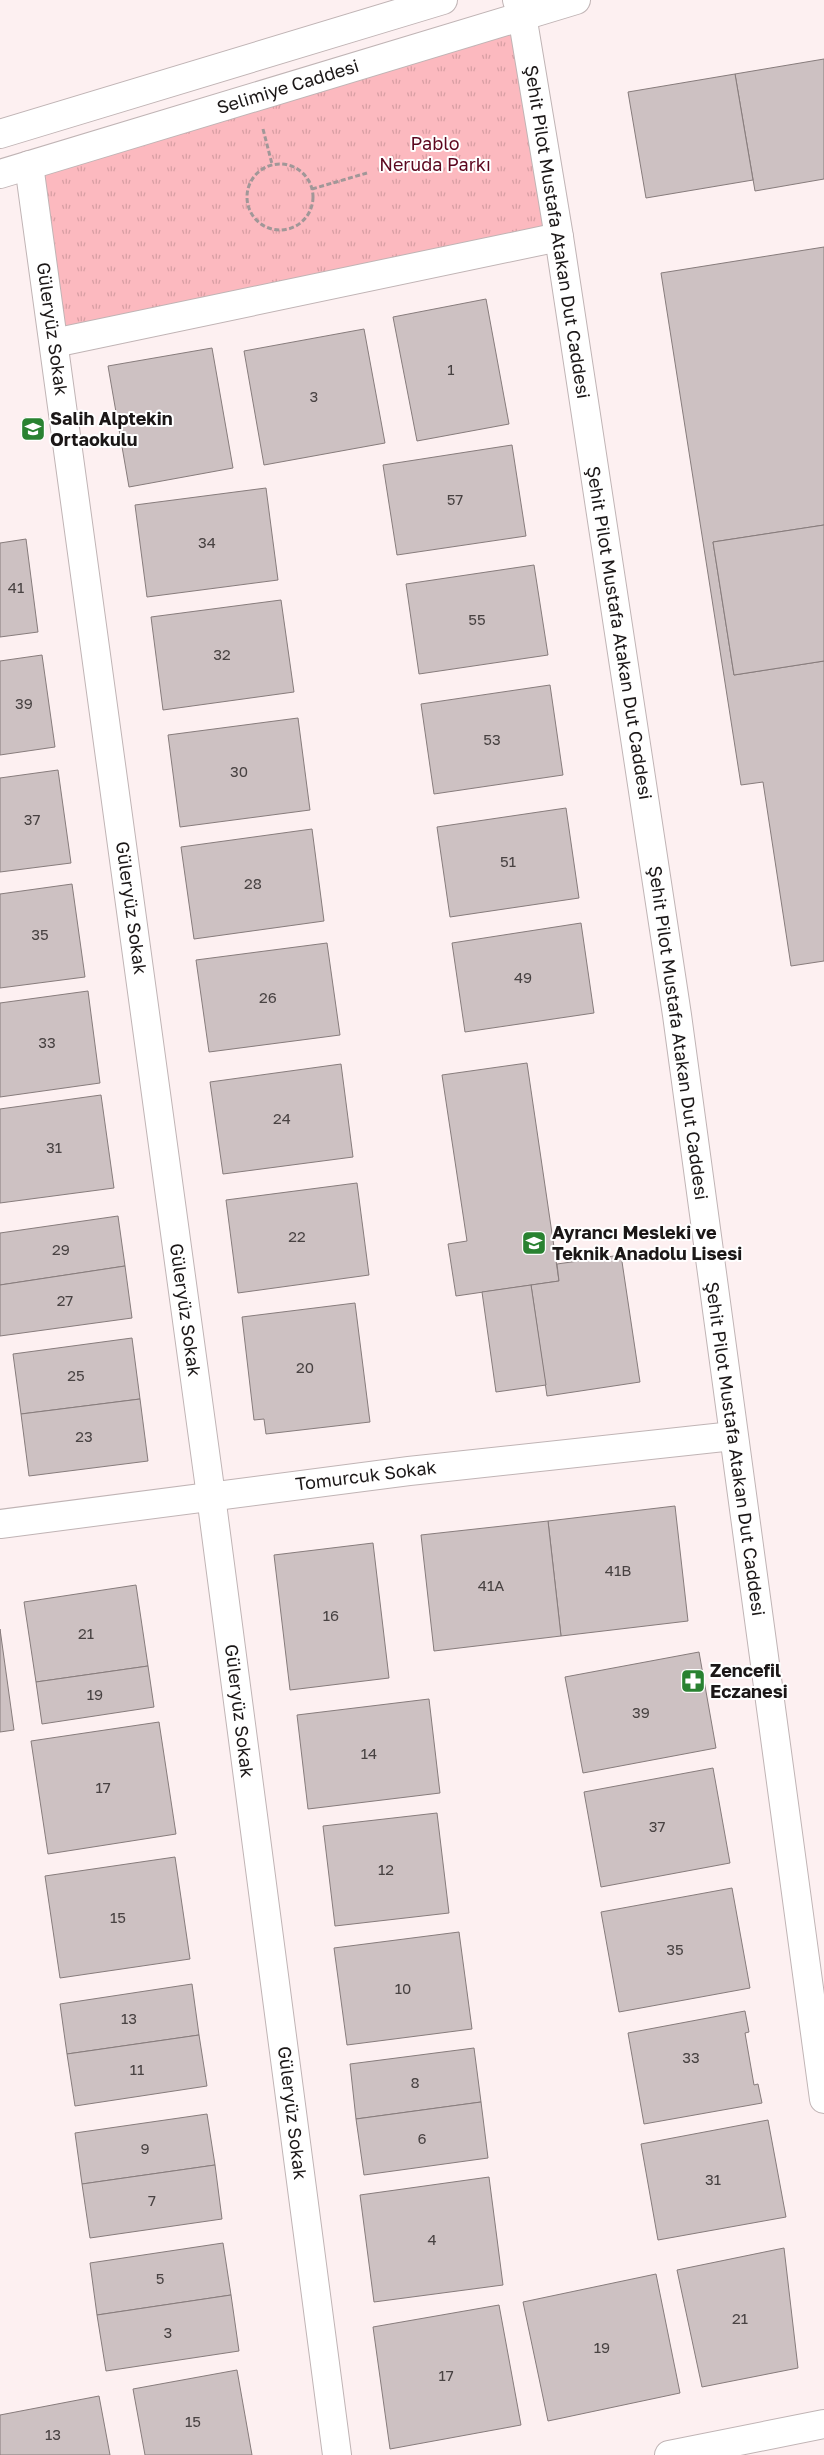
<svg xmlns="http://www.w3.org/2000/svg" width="824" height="2455" font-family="'Golos Text',sans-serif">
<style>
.park{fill:url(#park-tufts)}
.building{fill:#cdc1c2;stroke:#877c7c}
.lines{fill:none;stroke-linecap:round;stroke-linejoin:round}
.minor-casing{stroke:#c0b4b5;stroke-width:30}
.path{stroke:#a19798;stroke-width:3;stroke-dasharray:5 2.5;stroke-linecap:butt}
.minor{stroke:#fff;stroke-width:28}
.labels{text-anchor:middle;stroke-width:4;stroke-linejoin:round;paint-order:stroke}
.number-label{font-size:15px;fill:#484242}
.street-label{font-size:18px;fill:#1b1717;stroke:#fff}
.park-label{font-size:18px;fill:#5c071f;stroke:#fff}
.poi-label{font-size:18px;font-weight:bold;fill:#1b1717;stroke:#fff;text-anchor:start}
</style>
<defs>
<pattern id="park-tufts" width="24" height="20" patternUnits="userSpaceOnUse" patternTransform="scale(1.25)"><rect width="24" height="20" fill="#fcb9bf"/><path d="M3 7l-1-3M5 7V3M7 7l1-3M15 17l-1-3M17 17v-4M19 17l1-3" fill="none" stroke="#d79ea3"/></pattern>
</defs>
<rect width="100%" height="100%" fill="#fdf0f1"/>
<path class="park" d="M522,15L559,237L54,343L29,165Z"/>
<g class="building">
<path d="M824,59V179L755,191L735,74Z"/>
<path d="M735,74L753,180L646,198L628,92Z"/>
<path d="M824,247V525L713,542L734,675L824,661V961L791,966L763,782L741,785L661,273Z"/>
<path d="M486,299L509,424L417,441L393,317Z"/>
<path d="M364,329L385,443L264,465L244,351Z"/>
<path d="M212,348L233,468L129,487L108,366Z"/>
<path d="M512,445L526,536L397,555L383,465Z"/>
<path d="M266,488L278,580L147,597L135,505Z"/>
<path d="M824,525V661L734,675L713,542Z"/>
<path d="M26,539L38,632L0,637V543Z"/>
<path d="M534,565L548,655L419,674L406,584Z"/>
<path d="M281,600L294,692L163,710L151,617Z"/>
<path d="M42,655L55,747L0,755V661Z"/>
<path d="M550,685L563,775L434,794L421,704Z"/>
<path d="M298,718L310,810L180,827L168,735Z"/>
<path d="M58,770L71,863L0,872V778Z"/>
<path d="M566,808L579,898L450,917L437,827Z"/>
<path d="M312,829L324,921L194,939L181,847Z"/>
<path d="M72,884L85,977L0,988V894Z"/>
<path d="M581,923L594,1013L465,1032L452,943Z"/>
<path d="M327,943L340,1035L209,1052L196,960Z"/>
<path d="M88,991L100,1083L0,1097V1003Z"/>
<path d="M527,1063L559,1281L456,1296L448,1244L467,1241L442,1075Z"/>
<path d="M341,1064L353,1157L223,1174L210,1082Z"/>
<path d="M101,1095L114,1188L0,1203V1109Z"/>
<path d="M357,1183L369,1275L238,1293L226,1200Z"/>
<path d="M118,1216L125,1266L0,1285V1233Z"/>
<path d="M621,1255L640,1382L547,1396L531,1285L559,1281L557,1264Z"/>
<path d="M125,1266L132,1318L0,1336V1285Z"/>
<path d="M531,1285L546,1385L496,1392L482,1292Z"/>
<path d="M355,1303L370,1422L266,1434L264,1419L254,1420L242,1317Z"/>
<path d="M132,1338L140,1399L21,1414L13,1354Z"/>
<path d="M140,1399L148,1461L29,1476L21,1414Z"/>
<path d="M675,1506L688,1621L561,1636L548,1521Z"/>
<path d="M548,1521L561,1636L434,1651L421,1535Z"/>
<path d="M373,1543L389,1678L290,1690L274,1555Z"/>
<path d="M136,1585L148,1666L36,1682L24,1602Z"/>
<path d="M0,1629L14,1730L0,1732Z"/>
<path d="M699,1652L716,1748L583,1773L565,1677Z"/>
<path d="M148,1666L154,1707L42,1724L36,1682Z"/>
<path d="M429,1699L440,1793L308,1809L297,1715Z"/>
<path d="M159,1722L176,1834L48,1854L31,1741Z"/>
<path d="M713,1768L730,1863L601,1887L584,1792Z"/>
<path d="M437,1813L449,1913L335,1926L323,1826Z"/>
<path d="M175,1857L190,1959L60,1978L45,1876Z"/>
<path d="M732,1888L750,1988L619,2012L601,1912Z"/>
<path d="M459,1932L472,2029L347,2045L334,1948Z"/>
<path d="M192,1984L199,2035L67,2054L60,2004Z"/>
<path d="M745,2011L749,2032L745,2033L754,2085L758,2084L762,2103L644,2124L628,2033Z"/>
<path d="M199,2035L207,2086L75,2106L67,2054Z"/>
<path d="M474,2048L481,2102L356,2119L350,2064Z"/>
<path d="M481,2102L488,2158L364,2175L356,2119Z"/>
<path d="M207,2114L215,2165L82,2184L75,2133Z"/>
<path d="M768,2120L786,2217L658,2240L641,2144Z"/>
<path d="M215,2165L222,2219L90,2238L82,2184Z"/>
<path d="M489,2177L503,2285L374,2302L360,2195Z"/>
<path d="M223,2243L231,2295L97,2315L90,2263Z"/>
<path d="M784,2248L798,2368L702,2387L677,2270Z"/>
<path d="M656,2274L680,2393L548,2421L523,2302Z"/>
<path d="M231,2295L239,2351L106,2371L97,2315Z"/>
<path d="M499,2305L521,2425L390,2449L373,2327Z"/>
<path d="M237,2370L252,2455H145L133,2389Z"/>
<path d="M99,2396L110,2455H0V2415Z"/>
</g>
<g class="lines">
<defs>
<g id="minor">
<path d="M517,0L522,15L559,237L677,1015L824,2099"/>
<path d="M0,134L443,0"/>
<path d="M29,165L211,1496L337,2455"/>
<path d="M0,174L576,0"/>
<path d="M54,343L559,237"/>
<path d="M0,1524L409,1471L733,1436"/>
<path d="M669,2455L824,2424"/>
</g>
</defs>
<use href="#minor" class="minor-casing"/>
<g class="path">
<path d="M263,129L272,164"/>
<circle cx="280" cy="197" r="33"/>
<path d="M312,189L367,173"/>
</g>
<use href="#minor" class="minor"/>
</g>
<defs>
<symbol id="school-square" viewBox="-11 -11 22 22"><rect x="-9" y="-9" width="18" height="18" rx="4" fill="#298231" stroke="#fff"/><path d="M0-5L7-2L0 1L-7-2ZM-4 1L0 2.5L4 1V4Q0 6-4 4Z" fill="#fff"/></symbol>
<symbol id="pharmacy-square" viewBox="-11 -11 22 22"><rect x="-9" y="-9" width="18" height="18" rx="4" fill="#298231" stroke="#fff"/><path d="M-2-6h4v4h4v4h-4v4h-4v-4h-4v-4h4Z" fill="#fff"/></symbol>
</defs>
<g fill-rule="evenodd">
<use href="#school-square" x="19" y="415" width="28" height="28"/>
<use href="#school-square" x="520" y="1229" width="28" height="28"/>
<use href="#pharmacy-square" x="679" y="1667" width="28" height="28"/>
</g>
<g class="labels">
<g class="number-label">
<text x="451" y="375">1</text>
<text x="314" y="402">3</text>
<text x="455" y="505">57</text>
<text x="207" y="548">34</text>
<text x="16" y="593">41</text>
<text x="477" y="625">55</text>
<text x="222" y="660">32</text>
<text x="24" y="709">39</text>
<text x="492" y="745">53</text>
<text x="239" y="777">30</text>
<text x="32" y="825">37</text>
<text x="508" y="867">51</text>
<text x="253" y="889">28</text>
<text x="40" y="940">35</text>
<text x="523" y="983">49</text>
<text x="268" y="1003">26</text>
<text x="47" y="1048">33</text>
<text x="282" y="1124">24</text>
<text x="54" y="1153">31</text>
<text x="297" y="1242">22</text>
<text x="61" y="1255">29</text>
<text x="65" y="1306">27</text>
<text x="305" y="1373">20</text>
<text x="76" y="1381">25</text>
<text x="84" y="1442">23</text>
<text x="618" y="1576">41B</text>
<text x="491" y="1591">41A</text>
<text x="331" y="1621">16</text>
<text x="86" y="1639">21</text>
<text x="95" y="1700">19</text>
<text x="641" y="1718">39</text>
<text x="369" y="1759">14</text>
<text x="103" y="1793">17</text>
<text x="657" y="1832">37</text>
<text x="386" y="1875">12</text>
<text x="118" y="1923">15</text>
<text x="675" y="1955">35</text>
<text x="403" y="1994">10</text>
<text x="129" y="2024">13</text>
<text x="691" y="2063">33</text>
<text x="137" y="2075">11</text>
<text x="415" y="2088">8</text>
<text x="422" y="2144">6</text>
<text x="145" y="2154">9</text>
<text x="713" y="2185">31</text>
<text x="152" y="2206">7</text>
<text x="432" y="2245">4</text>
<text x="160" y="2284">5</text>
<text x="740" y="2324">21</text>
<text x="168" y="2338">3</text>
<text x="602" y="2353">19</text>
<text x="446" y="2381">17</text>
<text x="193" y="2427">15</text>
<text x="53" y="2440">13</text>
</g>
<g class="street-label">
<text transform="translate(288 87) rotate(-17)" y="6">Selimiye Caddesi</text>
<text transform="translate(557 232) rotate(81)" y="6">Şehit Pilot Mustafa Atakan Dut Caddesi</text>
<text transform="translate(52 329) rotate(82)" y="6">Güleryüz Sokak</text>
<text transform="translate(619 633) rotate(81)" y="6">Şehit Pilot Mustafa Atakan Dut Caddesi</text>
<text transform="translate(131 908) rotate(82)" y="6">Güleryüz Sokak</text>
<text transform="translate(678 1033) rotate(82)" y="6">Şehit Pilot Mustafa Atakan Dut Caddesi</text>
<text transform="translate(185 1310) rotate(82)" y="6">Güleryüz Sokak</text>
<text transform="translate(735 1449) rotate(82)" y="6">Şehit Pilot Mustafa Atakan Dut Caddesi</text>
<text transform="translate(366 1476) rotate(-7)" y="6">Tomurcuk Sokak</text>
<text transform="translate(239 1711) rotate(83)" y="6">Güleryüz Sokak</text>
<text transform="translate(292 2113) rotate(83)" y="6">Güleryüz Sokak</text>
</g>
<g class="park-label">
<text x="435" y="150">Pablo<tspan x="435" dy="21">Neruda Parkı</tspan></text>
</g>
<g class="poi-label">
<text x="50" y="425">Salih Alptekin<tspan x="50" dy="21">Ortaokulu</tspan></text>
<text x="552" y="1239">Ayrancı Mesleki ve<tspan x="552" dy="21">Teknik Anadolu Lisesi</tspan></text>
<text x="710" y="1677">Zencefil<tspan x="710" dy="21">Eczanesi</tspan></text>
</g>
</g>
</svg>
